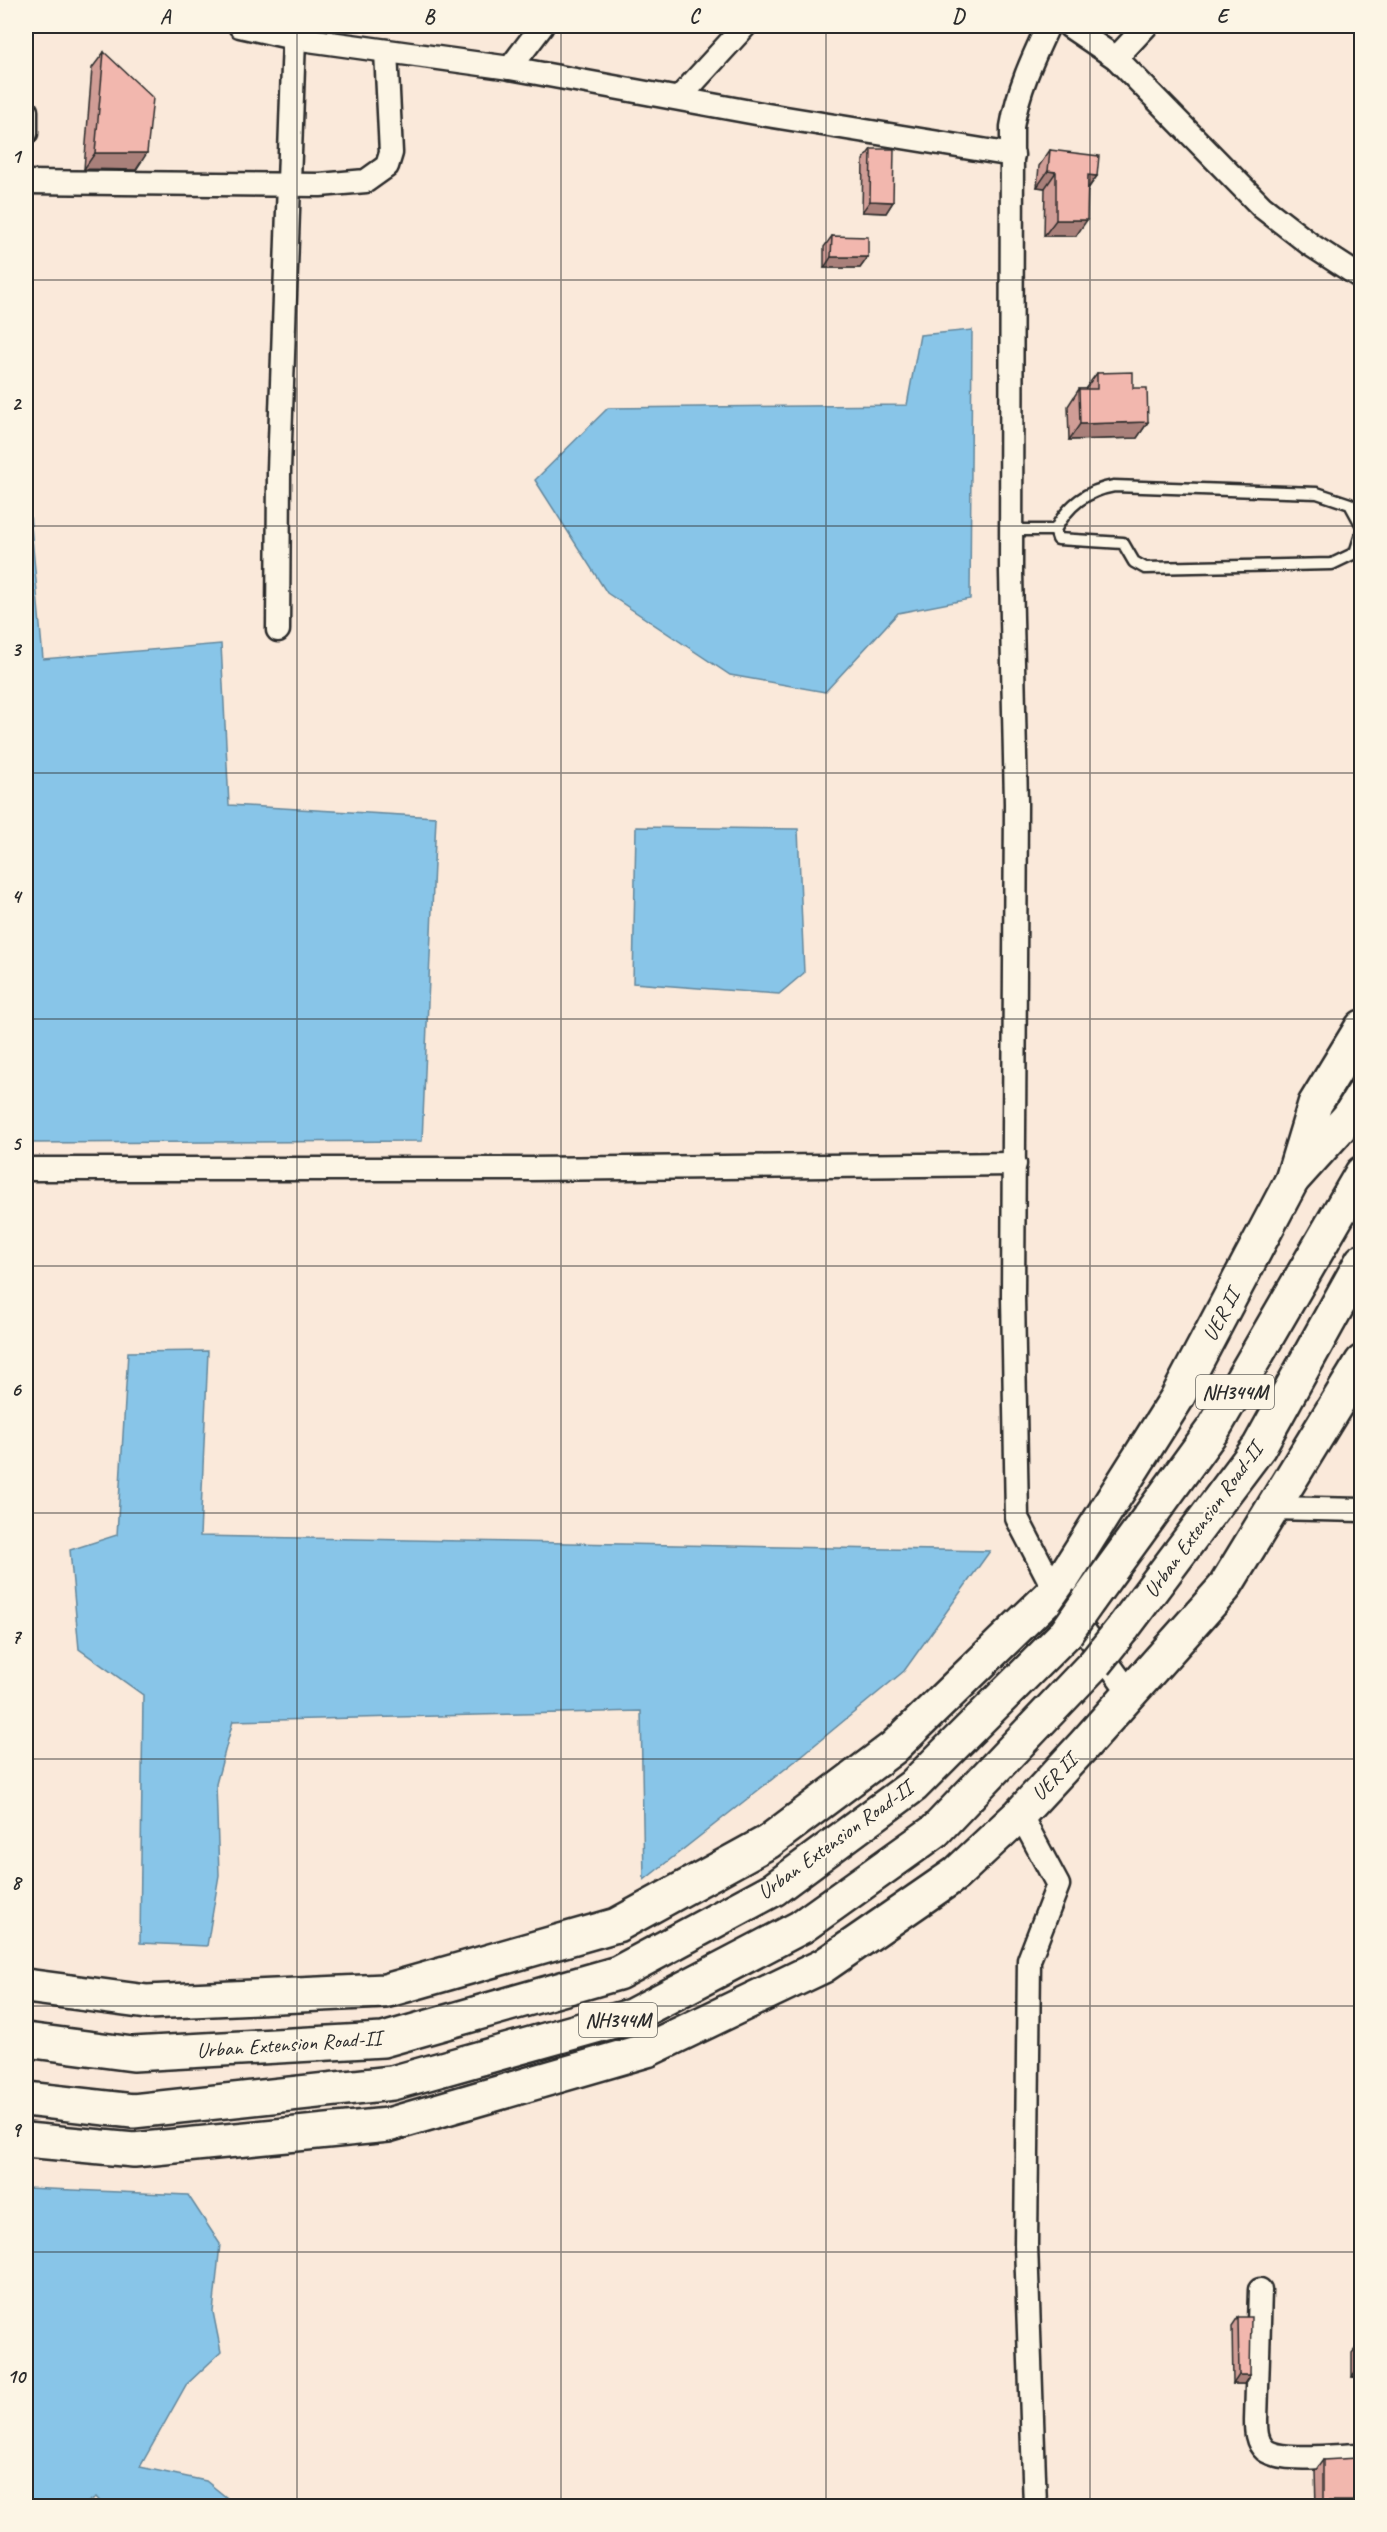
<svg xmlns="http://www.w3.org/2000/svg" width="1387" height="2532" font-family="Caveat,sans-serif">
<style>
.water{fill:#88c5e8;stroke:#63879c;stroke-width:1.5}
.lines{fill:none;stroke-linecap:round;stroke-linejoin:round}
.lane-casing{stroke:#2b2b2b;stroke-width:15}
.street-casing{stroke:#2b2b2b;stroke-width:27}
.primary-casing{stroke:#2b2b2b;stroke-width:38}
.highway-casing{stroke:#2b2b2b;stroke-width:38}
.lane{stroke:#fcf5e5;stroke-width:10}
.street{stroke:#fcf5e5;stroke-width:22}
.primary{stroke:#fcf5e5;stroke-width:33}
.highway{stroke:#fcf5e5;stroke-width:33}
.highway-bridge-casing{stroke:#2b2b2b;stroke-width:38;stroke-linecap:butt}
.highway-bridge{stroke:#fcf5e5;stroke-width:33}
.wall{fill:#d09d96;stroke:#2b2b2b;stroke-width:1.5}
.shaded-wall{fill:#a9807a;stroke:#2b2b2b;stroke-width:1.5}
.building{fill:#f2b7ae;stroke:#2b2b2b;stroke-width:1.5}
.grid{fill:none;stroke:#2b2b2b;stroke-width:1.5;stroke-opacity:0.55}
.labels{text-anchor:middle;stroke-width:4.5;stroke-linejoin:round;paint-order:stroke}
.shield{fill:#fcf5e5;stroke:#6a6863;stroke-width:1.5}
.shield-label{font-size:20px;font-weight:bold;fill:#2b2b2b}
.street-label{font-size:21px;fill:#2b2b2b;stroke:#fcf5e5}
.neatline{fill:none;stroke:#2b2b2b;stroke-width:2}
.grid-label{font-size:20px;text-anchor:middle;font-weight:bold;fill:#2b2b2b}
</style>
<rect width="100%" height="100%" fill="#fae9da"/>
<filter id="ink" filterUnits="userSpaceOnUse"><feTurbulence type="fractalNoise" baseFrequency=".0167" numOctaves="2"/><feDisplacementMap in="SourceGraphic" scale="12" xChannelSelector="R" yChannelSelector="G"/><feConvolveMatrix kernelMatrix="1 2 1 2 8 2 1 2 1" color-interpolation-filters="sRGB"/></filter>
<g filter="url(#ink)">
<g class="water">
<path d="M972,330L970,599L898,613L825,692L730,675L607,593L535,480L608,408L907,405L920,335Z"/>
<path d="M26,470L43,659L221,644L229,805L436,817L422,1141L26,1143Z"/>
<path d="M636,827L798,829L804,973L779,994L633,983Z"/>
<path d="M208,1351L200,1536L990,1551L904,1671L794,1762L644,1880L641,1711L233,1721L216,1784L219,1875L207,1946L140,1943L143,1695L79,1649L70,1550L117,1535L128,1352Z"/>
<path d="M26,2188L188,2195L220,2244L213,2312L221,2352L186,2385L140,2467L206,2481L237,2506H104L96,2497L82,2506H26Z"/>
</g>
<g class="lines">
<defs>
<g id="lane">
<path d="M1362,526L1350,504L1317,493L1114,486C1086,491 1068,505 1055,530L1058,539L1123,543L1134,562L1145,568L1332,564L1355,553L1362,531"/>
<path d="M1011,530H1055"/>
</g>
<g id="street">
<path d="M240,26L294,38L510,68L767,115L1013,155"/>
<path d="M1048,26C1032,60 1018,90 1012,127L1011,572L1016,803L1013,1296L1017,1518L1055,1591L1130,1693"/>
<path d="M1069,26L1116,58L1262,207L1311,245L1362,278"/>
<path d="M1116,58L1146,26"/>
<path d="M510,68L542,26"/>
<path d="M679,98L745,26"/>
<path d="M26,111V133"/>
<path d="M26,182L320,185L366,181L387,166L391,153L386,51"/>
<path d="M278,630L279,470L294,38"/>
<path d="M26,1169H530L1015,1164"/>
<path d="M1272,1508L1362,1510"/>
<path d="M1020,1814L1058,1885L1029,1960L1026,2245L1035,2506"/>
<path d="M1260,2290L1256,2420C1256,2430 1256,2442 1265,2450C1281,2463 1340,2455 1362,2455"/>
</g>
<g id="primary">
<path d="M26,1986L147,2002L385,1991L617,1925L768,1842L893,1748L1055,1591L1177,1398L1292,1180L1315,1104L1362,1027"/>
<path d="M26,2140L134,2150L388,2125L647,2050L823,1966L956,1874L1020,1814L1084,1745L1224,1588L1362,1362"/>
</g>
<g id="highway">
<path d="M1292,1180L1349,1117L1362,1096"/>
<path d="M1089,1600L1214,1428L1362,1173"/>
<path d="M1123,1628L1259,1447L1362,1261"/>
<path d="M26,2040L133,2054L383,2040L618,1973L774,1889L913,1786L1066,1633"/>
<path d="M26,2099L133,2111L392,2083L631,2016L801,1927L935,1831L1095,1663"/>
</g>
</defs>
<use href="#lane" class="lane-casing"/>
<use href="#street" class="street-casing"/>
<use href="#primary" class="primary-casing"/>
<use href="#highway" class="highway-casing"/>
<use href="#lane" class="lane"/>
<use href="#street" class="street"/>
<use href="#primary" class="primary"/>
<use href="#highway" class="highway"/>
<defs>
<g id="highway-bridge">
<path d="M1066,1633L1089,1600"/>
<path d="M1095,1663L1123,1628"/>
</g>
</defs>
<use href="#highway-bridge" class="highway-bridge-casing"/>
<use href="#highway-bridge" class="highway-bridge"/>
</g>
<g class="wall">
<path d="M104,52L136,170L84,169L92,68Z"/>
<path d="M871,149L893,202L886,213L862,212L863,160Z"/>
<path d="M1050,150L1097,176L1088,189L1076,236H1044L1045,188L1037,187L1039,166Z"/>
<path d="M832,236L868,257L860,268H824V247Z"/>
<path d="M1097,373L1133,388L1148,422L1137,438L1069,440L1068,406L1079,389H1085Z"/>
<path d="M1238,2317L1250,2375L1244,2384H1233L1232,2326Z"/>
<path d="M1356,2348H1362V2378L1352,2377V2353Z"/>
<path d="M1323,2460L1358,2501L1354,2506H1316L1315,2471Z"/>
</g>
<g class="shaded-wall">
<path d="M95,153H147L136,170L84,169Z"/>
<path d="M1048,171L1056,172L1045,188L1037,187Z"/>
<path d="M1088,175L1097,176L1085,192Z"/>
<path d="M870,201L893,202L886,213L862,212Z"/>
<path d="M1056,220H1087L1076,236H1044Z"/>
<path d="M831,257H868L860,268H824Z"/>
<path d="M1148,422L1137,438L1069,440L1080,424Z"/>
<path d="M1356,2372H1362V2378L1352,2377Z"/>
<path d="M1239,2375H1250L1244,2384H1233Z"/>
<path d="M1323,2501H1358L1354,2506H1319Z"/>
</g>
<g class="building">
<path d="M104,52L153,98L147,153H95Z"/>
<path d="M871,149H894L893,202L870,201Z"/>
<path d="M1050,150L1099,156L1097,176L1088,175L1087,220H1056V172L1048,171Z"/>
<path d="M832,236L868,237V257H831Z"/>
<path d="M1133,372V388H1147L1148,422L1080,424L1079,389H1097V373Z"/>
<path d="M1238,2317H1251L1250,2375H1239Z"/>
<rect x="1356" y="2348" width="6" height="24"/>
<path d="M1357,2458L1358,2501H1323V2460Z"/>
</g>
</g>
<path class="grid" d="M297,26V2506M561,26V2506M826,26V2506M1090,26V2506M26,280H1362M26,526H1362M26,773H1362M26,1019H1362M26,1266H1362M26,1513H1362M26,1759H1362M26,2006H1362M26,2252H1362"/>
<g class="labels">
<g class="shield">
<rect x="1196" y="1375" width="78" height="34" rx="4.5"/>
<rect x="579" y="2003" width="78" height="34" rx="4.5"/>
</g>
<g class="shield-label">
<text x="1235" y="1399">NH344M</text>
<text x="618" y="2027">NH344M</text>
</g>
<g class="street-label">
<text transform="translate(1221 1315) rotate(-62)" y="7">UER II</text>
<text transform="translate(1203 1520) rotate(-54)" y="7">Urban Extension Road-II</text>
<text transform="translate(1054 1777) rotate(-47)" y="7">UER II</text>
<text transform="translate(835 1840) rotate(-36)" y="7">Urban Extension Road-II</text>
<text transform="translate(289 2044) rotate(-4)" y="7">Urban Extension Road-II</text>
</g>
</g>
<rect width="1387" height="2532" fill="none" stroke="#fcf5e5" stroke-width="66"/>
<rect x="33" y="33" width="1321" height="2466" class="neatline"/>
<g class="grid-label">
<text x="165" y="23">A</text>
<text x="429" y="23">B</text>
<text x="694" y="23">C</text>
<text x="958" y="23">D</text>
<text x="1222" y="23">E</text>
<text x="16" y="163">1</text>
<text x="16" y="410">2</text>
<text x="16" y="656">3</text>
<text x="16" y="903">4</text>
<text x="16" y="1150">5</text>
<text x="16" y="1396">6</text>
<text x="16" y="1643">7</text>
<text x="16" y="1889">8</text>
<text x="16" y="2136">9</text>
<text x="16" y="2383">10</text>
</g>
</svg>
